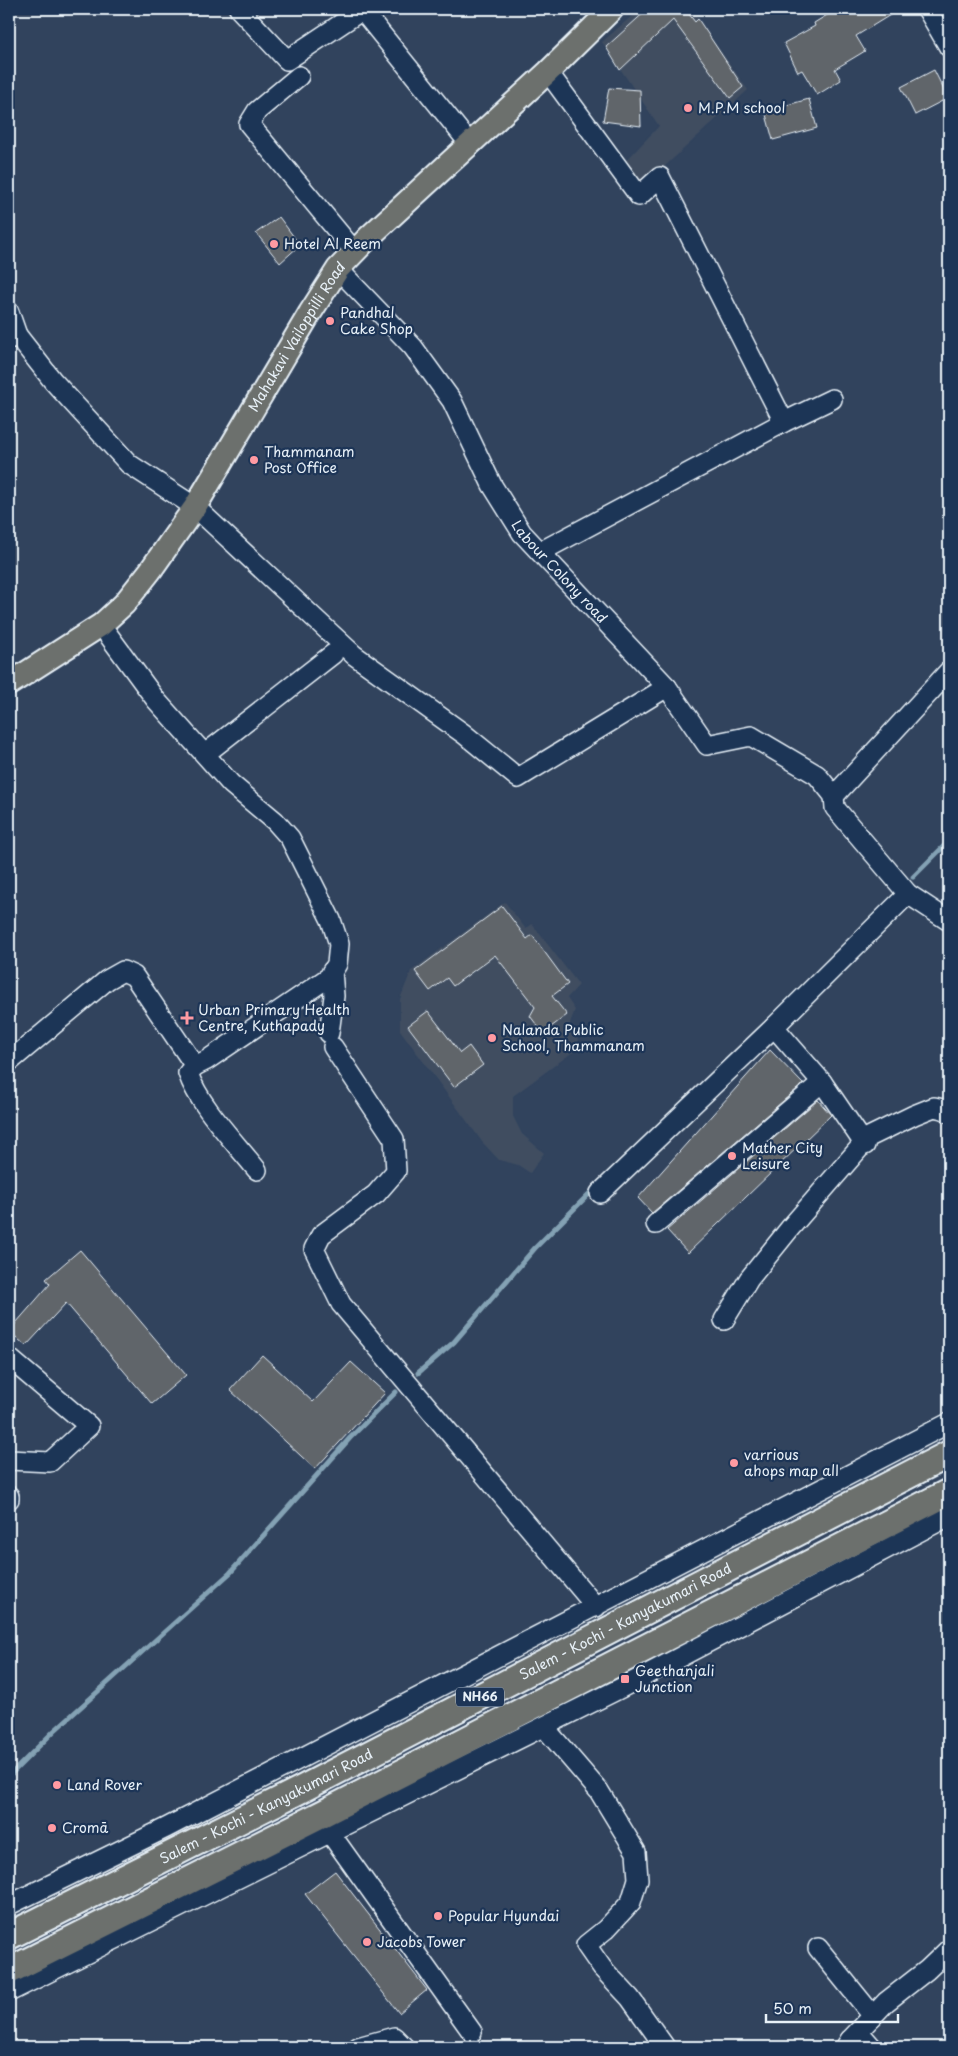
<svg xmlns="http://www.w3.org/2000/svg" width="958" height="2056" font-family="'Playpen Sans',sans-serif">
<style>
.built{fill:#3f4d61}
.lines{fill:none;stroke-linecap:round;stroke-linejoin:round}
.stream{stroke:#84a2b4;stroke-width:5}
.building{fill:#61656b;stroke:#e8f1f8}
.minor-casing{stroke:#e8f1f8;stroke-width:22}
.major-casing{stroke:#e8f1f8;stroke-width:26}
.highway-casing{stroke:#e8f1f8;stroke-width:30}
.minor{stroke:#1d3557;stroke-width:19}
.major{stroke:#6c706d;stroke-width:22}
.highway{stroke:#6c706d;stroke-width:26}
.poi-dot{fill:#ff9aa2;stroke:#1d3557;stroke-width:2}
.labels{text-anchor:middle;stroke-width:4.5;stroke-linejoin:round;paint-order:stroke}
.shield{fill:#1d3557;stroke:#abb9c8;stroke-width:1}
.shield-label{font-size:12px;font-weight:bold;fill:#e8f1f8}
.poi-label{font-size:14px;fill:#e8f1f8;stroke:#1d3557;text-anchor:start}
.street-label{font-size:14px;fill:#e8f1f8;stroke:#1d3557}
</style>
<rect width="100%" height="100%" fill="#31435d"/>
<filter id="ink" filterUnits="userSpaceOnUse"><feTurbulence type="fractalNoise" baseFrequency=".02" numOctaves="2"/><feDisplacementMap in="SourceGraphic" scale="10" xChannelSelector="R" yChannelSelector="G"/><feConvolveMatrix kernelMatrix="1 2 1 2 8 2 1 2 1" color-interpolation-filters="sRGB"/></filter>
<g filter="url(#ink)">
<g class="built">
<path d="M640,9H691L748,90L640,189L623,164L659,126L602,42Z"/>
<path d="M505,902L526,929L532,924L579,985L567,998L575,1010L570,1023L581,1046L513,1096V1116L522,1134L544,1153L530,1173L518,1165L499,1160L483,1143L400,1030V999L411,971Z"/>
</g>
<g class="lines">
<g class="stream">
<path d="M913,877L949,841"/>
<path d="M418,1373L454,1342L535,1248L595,1188"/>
<path d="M9,1776L54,1731L230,1573L350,1438L396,1392"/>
</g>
</g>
<g class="building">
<path d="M648,9H685L695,22L698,19L743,87L730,98L673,20L620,70L606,47Z"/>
<path d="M837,9H900L856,36L865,51L835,69L841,80L817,95L802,70L798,72L784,43L815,26L814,23Z"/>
<path d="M934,70L948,98L915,115L901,87Z"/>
<path d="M609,88L640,90L641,126L603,121Z"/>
<path d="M809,99L817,128L773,140L765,111Z"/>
<path d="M279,217L300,245L280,263L256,233Z"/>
<path d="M502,906L527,939L532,935L568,984L552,996L567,1015L543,1033L530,1016L535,1007L495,955L453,986L447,978L430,991L415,971Z"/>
<path d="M428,1011L460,1053L469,1046L483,1065L454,1087L408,1026Z"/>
<path d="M770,1050L803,1084L652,1213L638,1198Z"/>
<path d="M818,1100L831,1115L688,1253L667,1230Z"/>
<path d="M80,1250L186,1375L152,1404L66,1303L26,1346L9,1331L50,1284L46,1279Z"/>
<path d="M262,1355L313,1402L351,1362L385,1393L315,1469L230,1390Z"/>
<path d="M335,1871L427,1990L399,2013L305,1894Z"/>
</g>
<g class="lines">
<defs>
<g id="minor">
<path d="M239,9L287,60L362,10L469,143"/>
<path d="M927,9L949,47"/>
<path d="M548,72L639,196L660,177L784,422"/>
<path d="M299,76L257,111L249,124L354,251"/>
<path id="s1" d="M338,269L413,347L452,401L492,485L522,533L667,687L707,745L751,736L817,775L834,796"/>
<path d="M9,312L17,335"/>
<path d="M9,339L17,335L53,381L129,464L195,507L354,655L464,734L518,778L667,687"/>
<path d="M540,552L784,422L832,399"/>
<path d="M101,625L156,700L231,784L275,821L290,838L331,920L339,944L337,964L329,977L207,1060L195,1066L188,1073C199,1106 235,1142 257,1170"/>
<path d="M205,754L333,654"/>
<path d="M834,796L835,808L908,894L949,921"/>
<path d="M834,796L949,671"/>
<path d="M774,1027L908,894"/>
<path d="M329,1033L334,996L332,971"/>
<path d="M333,1047L394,1139L396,1171L376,1194L321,1235L314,1249L341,1304L596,1607"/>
<path d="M9,1062L107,980L123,971L134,976L195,1066"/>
<path d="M600,1193L774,1027L822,1082L865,1145"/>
<path d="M656,1224L822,1082"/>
<path d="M724,1320L749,1279L791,1227L869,1137L914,1115L934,1107L947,1110L949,1113"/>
<path d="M9,1358L89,1426L50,1462L9,1460"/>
<path d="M9,1496V1499"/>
<path d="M544,1727L599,1791L636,1852L638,1879L631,1902L606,1929L586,1945L602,1968L630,1998L665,2047"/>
<path d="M330,1833L472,2032"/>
<path d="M9,1905L166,1828L949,1423"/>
<path d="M818,1948L873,2016"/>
<path d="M9,1992L621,1688L949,1516"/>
<path d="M850,2040L886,2002L927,1970L949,1949"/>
<path d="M846,2046L850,2040L865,2039L872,2047"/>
<path d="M358,2047L394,2037L404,2047"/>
</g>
<g id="major">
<path id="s2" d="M9,684L101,625L124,604L150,571L195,507L310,313L338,269L370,236L548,72L612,9"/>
</g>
<g id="highway">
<path id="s3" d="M9,1936L300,1790L949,1454"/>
<path d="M9,1971L324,1813L949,1492"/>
</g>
</defs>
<use href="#minor" class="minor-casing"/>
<use href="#major" class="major-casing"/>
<use href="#highway" class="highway-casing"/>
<use href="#minor" class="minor"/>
<use href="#major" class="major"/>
<use href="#highway" class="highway"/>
</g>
</g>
<g class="poi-dot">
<circle cx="688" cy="108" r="5"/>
<circle cx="274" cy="244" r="5"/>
<circle cx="330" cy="321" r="5"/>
<circle cx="254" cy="460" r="5"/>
<path d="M184.5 1010.5h5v5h5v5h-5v5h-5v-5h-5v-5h5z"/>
<circle cx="492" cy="1038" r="5"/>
<circle cx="732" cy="1156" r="5"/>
<circle cx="734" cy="1463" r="5"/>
<rect x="620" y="1674" width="10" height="10" rx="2.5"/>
<circle cx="57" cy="1785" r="5"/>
<circle cx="52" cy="1828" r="5"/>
<circle cx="438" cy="1916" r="5"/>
<circle cx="367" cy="1942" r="5"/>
</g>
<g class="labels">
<rect class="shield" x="456" y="1687.5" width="48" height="19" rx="4"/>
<g class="shield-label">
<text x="480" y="1701">NH66</text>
</g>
<g class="poi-label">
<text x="698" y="113">M.P.M school</text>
<text x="284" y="249">Hotel Al Reem</text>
<text x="340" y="318">Pandhal<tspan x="340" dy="16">Cake Shop</tspan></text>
<text x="264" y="457">Thammanam<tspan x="264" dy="16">Post Office</tspan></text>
<text x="198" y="1015">Urban Primary Health<tspan x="198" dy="16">Centre, Kuthapady</tspan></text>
<text x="502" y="1035">Nalanda Public<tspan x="502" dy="16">School, Thammanam</tspan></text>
<text x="742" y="1153">Mather City<tspan x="742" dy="16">Leisure</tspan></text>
<text x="744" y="1460">varrious<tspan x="744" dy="16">ahops map all</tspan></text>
<text x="635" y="1676">Geethanjali<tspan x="635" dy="16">Junction</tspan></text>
<text x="67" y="1790">Land Rover</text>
<text x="62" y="1833">Cromā</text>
<text x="448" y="1921">Popular Hyundai</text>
<text x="377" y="1947">Jacobs Tower</text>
</g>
<g class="street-label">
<text dy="5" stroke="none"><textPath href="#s2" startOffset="459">Mahakavi Vailoppilli Road</textPath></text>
<text dy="5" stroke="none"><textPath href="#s1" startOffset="378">Labour Colony road</textPath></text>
<text dy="5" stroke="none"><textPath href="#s3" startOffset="692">Salem - Kochi - Kanyakumari Road</textPath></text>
<text dy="5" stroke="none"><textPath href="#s3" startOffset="288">Salem - Kochi - Kanyakumari Road</textPath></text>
</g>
</g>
<rect width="958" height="2056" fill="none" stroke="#1d3557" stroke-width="30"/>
<rect x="15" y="15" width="928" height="2026" fill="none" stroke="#e8f1f8" stroke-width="2" filter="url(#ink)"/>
<path d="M766 2014v8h132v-8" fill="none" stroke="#e8f1f8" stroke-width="2.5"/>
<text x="773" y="2014" font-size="15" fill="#e8f1f8" stroke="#1d3557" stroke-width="4" paint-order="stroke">50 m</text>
</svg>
